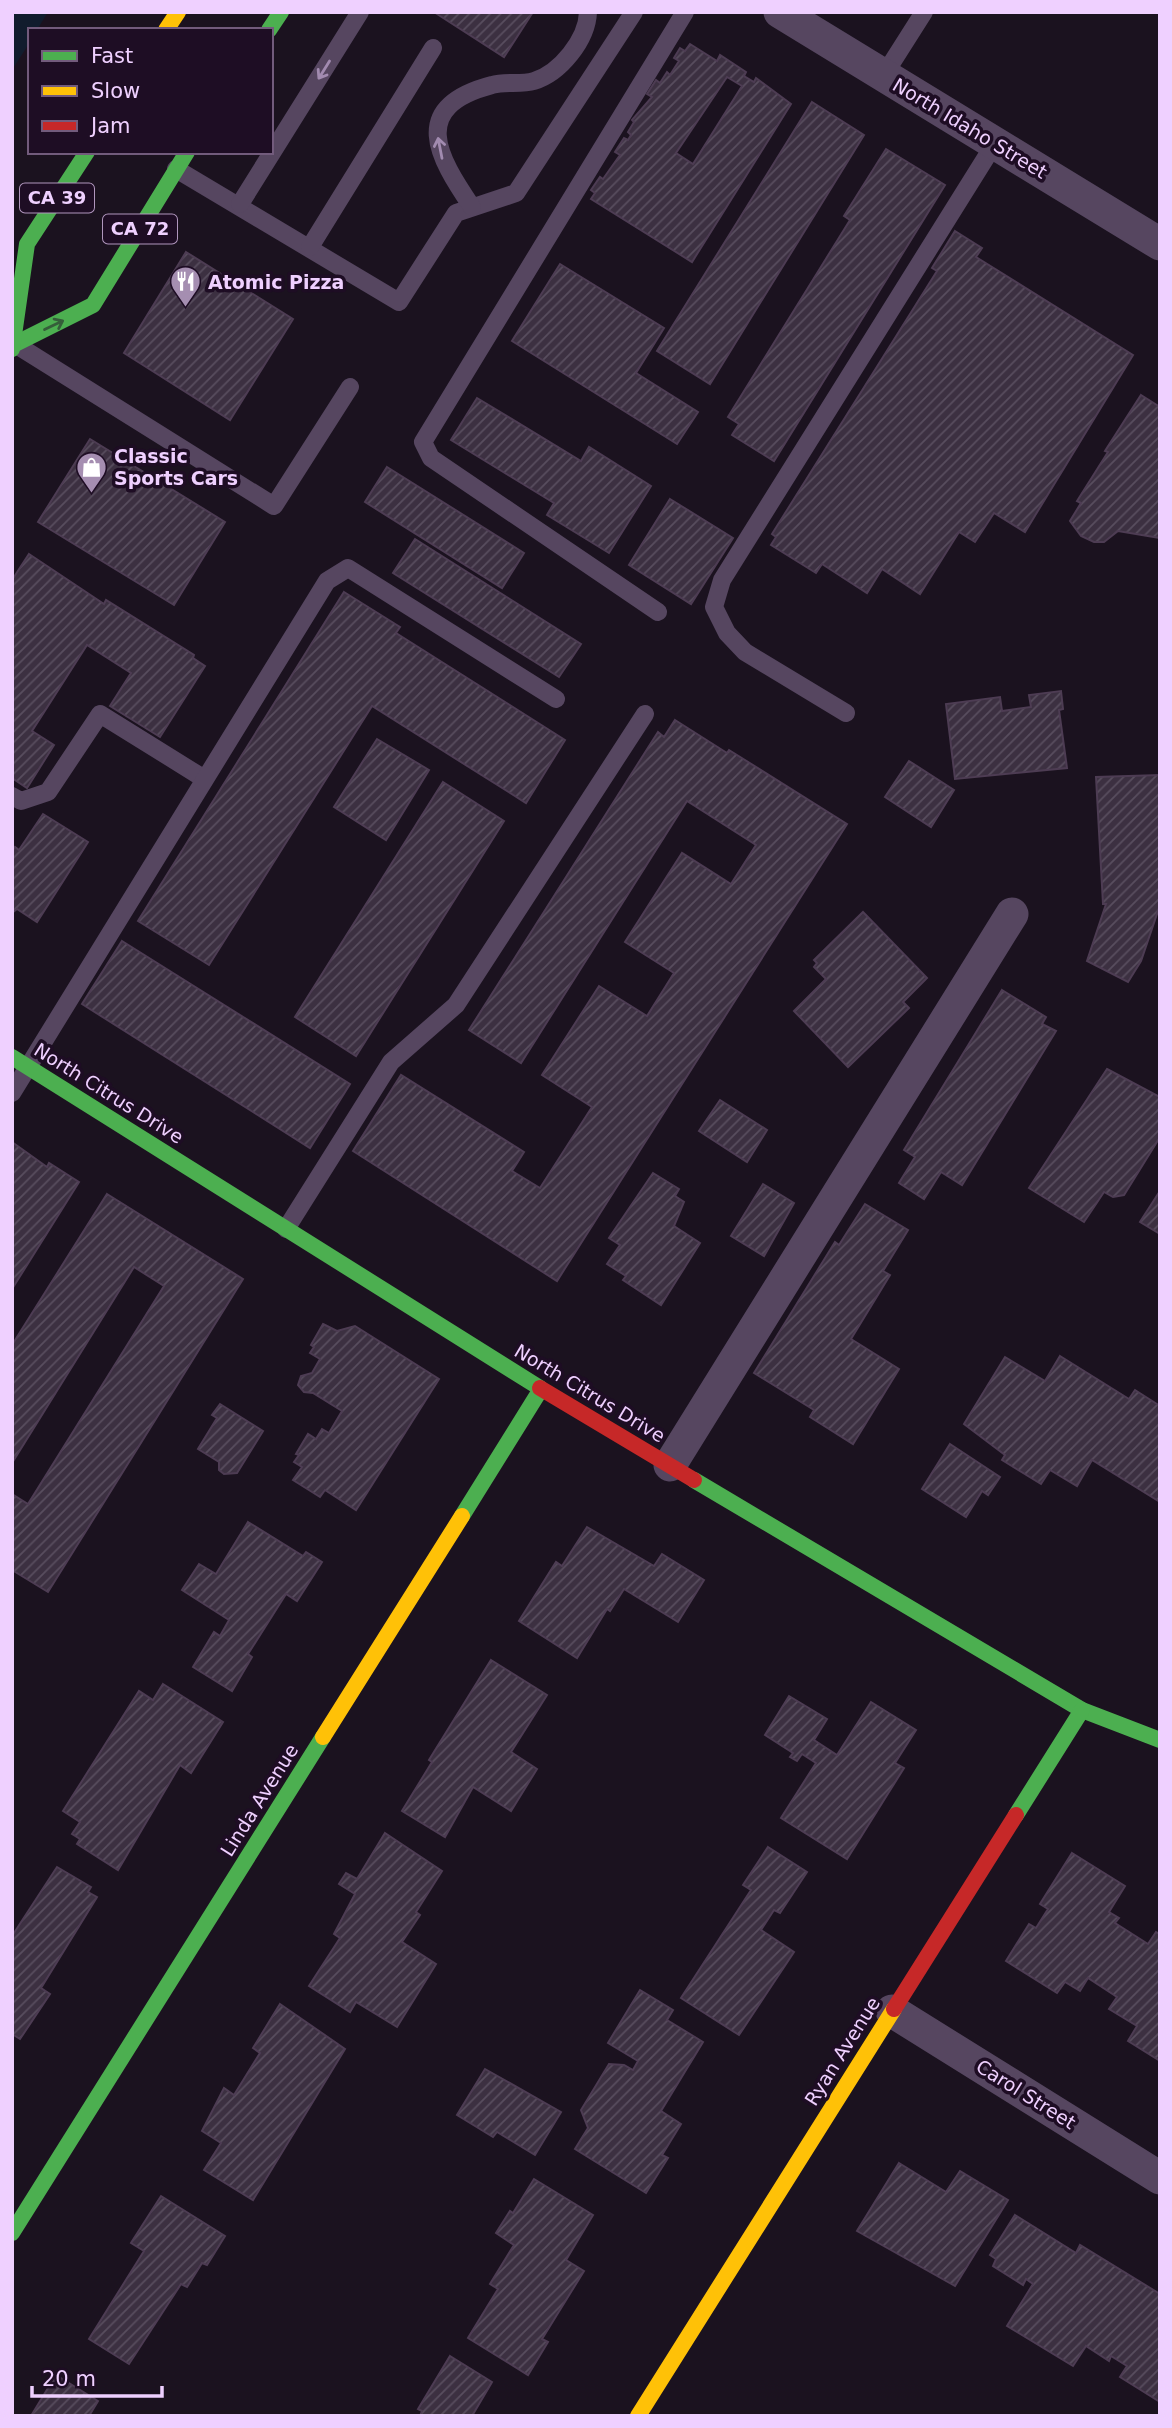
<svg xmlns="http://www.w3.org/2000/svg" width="1172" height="2428" font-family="'DejaVu Sans',sans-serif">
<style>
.pitch{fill:#111c2d}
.building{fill:url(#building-hatch);stroke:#4d3c53;stroke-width:2;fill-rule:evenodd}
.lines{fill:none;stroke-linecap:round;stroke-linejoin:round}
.lane{stroke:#564660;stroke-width:18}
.street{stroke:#564660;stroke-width:33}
.fast{stroke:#4caf50;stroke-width:16}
.slow{stroke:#ffc107;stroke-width:16}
.jam{stroke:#c62828;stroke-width:16}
.oneway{stroke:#a28bb0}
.oneway2{stroke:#355e3a}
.labels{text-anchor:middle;stroke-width:7;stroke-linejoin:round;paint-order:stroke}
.shield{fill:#1e0d24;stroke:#b096bd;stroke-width:2}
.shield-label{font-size:18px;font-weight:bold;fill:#efd0ff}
.street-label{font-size:19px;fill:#efd0ff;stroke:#1e0d24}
.poi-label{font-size:19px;font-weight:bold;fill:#efd0ff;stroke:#1e0d24;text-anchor:start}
</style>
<defs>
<pattern id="building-hatch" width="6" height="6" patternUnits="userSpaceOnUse" patternTransform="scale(1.75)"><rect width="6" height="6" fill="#3c3041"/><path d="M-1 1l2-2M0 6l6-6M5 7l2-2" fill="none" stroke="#584d5e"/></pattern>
</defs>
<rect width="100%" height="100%" fill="#1b121f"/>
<path class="pitch" d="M12,12H48L37,30H30V42L12,70Z"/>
<g class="building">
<path d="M434,12H533L504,57Z"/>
<path d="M690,44L717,61L720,55L746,72L744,76L754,82L756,78L791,104L692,262L591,199L595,193L591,190L600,177L603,179L620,155L615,152L624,138L628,140L631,135L628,132L634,122L632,120L652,97L647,94L656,80L660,83L667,72L670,75L679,61L674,58L680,48L685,51ZM727,77L742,86L693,164L676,153Z"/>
<path d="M812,102L864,135L710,384L657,351Z"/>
<path d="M886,149L945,185L774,461L732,435L739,424L728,417L850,220L844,216Z"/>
<path d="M955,231L982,248L976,257L1133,355L1025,532L994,513L975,542L959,532L920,594L882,569L867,593L822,564L816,573L771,545L776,537L772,534L937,271L932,268Z"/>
<path d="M186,252L293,319L230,420L124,353Z"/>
<path d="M560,264L664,328L636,373L698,412L677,444L512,341Z"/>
<path d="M1141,395L1160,407V538L1118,531L1104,542H1094L1081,536L1070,521L1081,503L1077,501L1108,452L1105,451Z"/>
<path d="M477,398L581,461L589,447L651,486L609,553L547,515L554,503L451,440Z"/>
<path d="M90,439L225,522L174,605L38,522Z"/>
<path d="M387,467L524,553L502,588L365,502Z"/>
<path d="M670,499L733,538L691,604L629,565Z"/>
<path d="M415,539L581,644L559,677L393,573Z"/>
<path d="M29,554L104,604L106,600L194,655L193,658L205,666L160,737L110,706L131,673L87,645L32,731L54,745L27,788L12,778V580Z"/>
<path d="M344,592L400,627L396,633L565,740L526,803L372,706L209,965L138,921Z"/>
<path d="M1061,691L1063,709L1059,710L1067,768L955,779L946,704L1000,697L1002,711L1031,707L1029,695Z"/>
<path d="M675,720L727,753L729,750L847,824L557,1281L353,1151L401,1075L524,1152L512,1171L540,1188L592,1107L542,1075L599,986L647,1016L674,973L625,942L682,853L731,884L756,845L687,801L521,1063L469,1030L658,732L664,737Z"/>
<path d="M377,739L429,770L386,840L334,807Z"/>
<path d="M909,761L954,790L931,827L885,797Z"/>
<path d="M1160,775V905L1141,961L1128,982L1087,961L1106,904H1103L1096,777Z"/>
<path d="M443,782L504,821L356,1056L295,1017Z"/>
<path d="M43,814L88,842L37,922L17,909L12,913V851L15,847L19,850Z"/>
<path d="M863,912L927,978L903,1002L909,1008L848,1067L794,1011L826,979L814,967L817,963L814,960Z"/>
<path d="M122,941L350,1084L310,1148L82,1004Z"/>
<path d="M1002,990L1046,1017L1042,1024L1056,1031L962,1185L941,1172L924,1199L899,1183L915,1157L904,1150Z"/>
<path d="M1107,1069L1160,1097V1137L1124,1195L1113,1197L1104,1192L1084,1222L1029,1188Z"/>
<path d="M720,1100L767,1130L747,1162L699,1131Z"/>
<path d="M12,1142L47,1167L49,1163L79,1182L12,1289Z"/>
<path d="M653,1173L679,1189L675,1196L684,1202L674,1226L700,1243L661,1305L623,1280L626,1276L607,1264L620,1245L609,1238Z"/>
<path d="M763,1184L794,1203L764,1256L731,1236Z"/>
<path d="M1160,1191V1234L1140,1222Z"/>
<path d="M107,1194L243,1279L48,1592L12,1570V1494L28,1504L164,1286L134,1267L12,1463V1345Z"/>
<path d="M865,1204L908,1230L883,1271L890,1275L851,1339L899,1369L853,1444L810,1417L814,1410L754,1373L835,1242L839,1245Z"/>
<path d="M323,1324L337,1331L355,1326L439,1379L356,1510L325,1490L320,1497L293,1480L302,1467L294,1462L299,1455L296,1454L308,1434L316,1439L322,1429L329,1433L342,1411L313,1393L304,1392L298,1385L301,1376L312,1373L320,1359L310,1353L314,1347L311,1345Z"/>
<path d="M1060,1356L1129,1399L1135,1390L1160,1406V1502L1092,1460L1077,1486L1050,1470L1041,1484L1002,1460L1005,1455L964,1424L1005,1357L1045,1381Z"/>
<path d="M220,1404L263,1431L237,1473L224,1474L219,1470V1462L198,1449L217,1418L212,1415Z"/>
<path d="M950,1444L1000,1477L988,1495L982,1491L966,1517L922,1489Z"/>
<path d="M248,1522L303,1556L306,1552L322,1562L297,1601L286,1594L248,1654L252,1657L232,1691L193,1667L214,1632L220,1636L229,1620L182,1590L199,1564L216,1574Z"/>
<path d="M587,1527L654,1566L662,1554L704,1580L678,1622L624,1589L610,1611L607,1609L577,1658L519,1621L556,1562L562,1566Z"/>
<path d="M491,1660L547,1695L511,1752L537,1769L511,1811L473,1787L445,1837L402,1811L432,1762L429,1760Z"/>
<path d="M163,1684L223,1722L191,1773L180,1765L118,1870L77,1844L80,1839L72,1834L80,1822L63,1811L139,1691L153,1700Z"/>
<path d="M789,1696L827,1719L814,1740L837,1755L871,1702L916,1730L895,1763L904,1768L847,1859L781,1818L816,1763L802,1754L797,1761L790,1757L793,1753L765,1735Z"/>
<path d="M385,1833L442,1871L416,1912L420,1915L402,1942L436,1964L397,2027L356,2002L350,2012L309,1986L340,1938L334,1934L355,1894L339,1884L346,1873L357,1879Z"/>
<path d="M768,1847L807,1872L780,1913L774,1910L761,1930L794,1952L739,2035L681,1998L751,1890L743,1885Z"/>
<path d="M1072,1853L1125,1886L1109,1912L1119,1918L1115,1923L1148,1944L1156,1932L1160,1934V2061L1128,2041L1137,2026L1109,2009L1117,1997L1088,1978L1080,1991L1065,1982L1057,1993L1006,1961L1029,1924L1036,1928L1048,1909L1040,1904Z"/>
<path d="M57,1867L91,1887L88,1892L97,1897L41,1988L50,1994L20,2039L12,2034V1936Z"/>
<path d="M640,1990L673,2010L667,2020L703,2042L661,2111L681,2124L662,2155L668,2158L646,2193L575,2149L588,2128L581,2110L609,2064L624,2065L633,2070L638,2061L608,2043Z"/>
<path d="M280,2004L345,2049L253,2200L204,2170L221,2143L202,2131L224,2088L234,2095L260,2053L253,2048Z"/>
<path d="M485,2069L561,2112L535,2155L497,2132L493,2137L457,2115Z"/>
<path d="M899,2163L946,2192L960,2171L1008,2200L955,2286L857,2231Z"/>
<path d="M534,2179L593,2215L566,2260L584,2271L542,2339L548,2342L528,2375L468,2338L498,2289L490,2284L514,2245L496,2233L510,2211L513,2213Z"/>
<path d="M161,2196L225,2236L207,2265L202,2263L187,2287L181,2284L129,2364L89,2339L144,2251L131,2243Z"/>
<path d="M1015,2215L1076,2253L1080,2245L1160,2294V2402L1120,2377L1127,2366L1111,2356L1109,2361L1086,2346L1073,2366L1007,2326L1033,2284L1026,2279L1023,2285L993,2266L996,2259L990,2255Z"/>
<path d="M450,2356L492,2382L472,2416H420L422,2411L418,2409Z"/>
<path d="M56,2375L98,2401L89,2416H31Z"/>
</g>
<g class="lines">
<g class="lane">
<path d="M884,75L924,12"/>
<path d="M176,169L399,302L456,213L516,193L634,12"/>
<path d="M240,204L360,12"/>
<path d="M472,207C438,157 408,107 492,85C505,81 521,85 534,81C560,73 587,40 588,12"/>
<path d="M310,247L433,48"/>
<path d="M15,344L274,506L350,387"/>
<path d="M658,612L431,458L423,442L685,12"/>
<path d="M846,713L745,652L727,633L714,607L722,580L995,143"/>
<path d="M12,796L21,801L48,792L100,714L203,778"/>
<path d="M12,1093L327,581L348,568L556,699"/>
<path d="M286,1229L391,1062L456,1005L645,714"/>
</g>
<g class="street">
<path d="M780,12L1160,244"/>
<path d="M670,1465L1012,914"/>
<path d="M892,2011L1160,2178"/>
</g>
<g class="fast">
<path d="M269,30L281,12"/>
<path d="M15,344L93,305L187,152"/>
<path d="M12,349L27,244L87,152"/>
<path d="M12,1057L540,1388"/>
<path d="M694,1480L1082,1710L1160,1740"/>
<path d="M462,1516L541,1389"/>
<path d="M1016,1815L1082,1710"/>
<path d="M12,2233L323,1737"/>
</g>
<g class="slow">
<path d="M166,30L178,12"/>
<path d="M323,1737L462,1516"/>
<path d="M638,2416L894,2009"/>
</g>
<g class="jam">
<path d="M540,1388L694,1480"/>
<path d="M894,2009L1016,1815"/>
</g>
</g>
<defs><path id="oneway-shaft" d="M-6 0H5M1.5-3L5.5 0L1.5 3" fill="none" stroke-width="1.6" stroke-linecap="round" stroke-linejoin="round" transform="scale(1.75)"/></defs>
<g class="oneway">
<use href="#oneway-shaft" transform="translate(324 70) rotate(122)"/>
<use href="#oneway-shaft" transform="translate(440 148) rotate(-101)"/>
</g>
<use class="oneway2" href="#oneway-shaft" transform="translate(54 325) rotate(-26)"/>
<defs>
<symbol id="restaurant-pin" viewBox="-11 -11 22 30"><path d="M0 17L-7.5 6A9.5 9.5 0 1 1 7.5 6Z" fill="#a58eb1" stroke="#1e0d24"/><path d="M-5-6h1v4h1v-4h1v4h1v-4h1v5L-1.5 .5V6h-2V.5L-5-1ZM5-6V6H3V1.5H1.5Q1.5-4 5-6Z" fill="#fff"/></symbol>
<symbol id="shop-pin" viewBox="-11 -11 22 30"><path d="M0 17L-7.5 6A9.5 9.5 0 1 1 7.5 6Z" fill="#a58eb1" stroke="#1e0d24"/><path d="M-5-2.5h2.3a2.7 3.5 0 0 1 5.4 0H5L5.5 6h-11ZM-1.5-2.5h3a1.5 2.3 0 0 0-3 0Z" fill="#fff"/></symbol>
</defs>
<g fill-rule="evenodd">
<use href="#restaurant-pin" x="168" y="264" width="35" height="47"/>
<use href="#shop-pin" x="74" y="450" width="35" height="47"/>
</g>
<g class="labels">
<g class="shield">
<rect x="20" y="183.5" width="74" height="29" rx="5"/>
<rect x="103" y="214.5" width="74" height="29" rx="5"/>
</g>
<g class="shield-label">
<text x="57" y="204">CA 39</text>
<text x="140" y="235">CA 72</text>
</g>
<g class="street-label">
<text transform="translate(970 128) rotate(31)" y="7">North Idaho Street</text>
<text transform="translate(109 1093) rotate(32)" y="7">North Citrus Drive</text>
<text transform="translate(590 1393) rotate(31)" y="7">North Citrus Drive</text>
<text transform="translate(259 1800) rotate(-58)" y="7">Linda Avenue</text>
<text transform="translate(842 2051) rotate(-58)" y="7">Ryan Avenue</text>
<text transform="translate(1026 2094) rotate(32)" y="7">Carol Street</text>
</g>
<g class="poi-label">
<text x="208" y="289">Atomic Pizza</text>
<text x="114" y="463">Classic<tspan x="114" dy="22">Sports Cars</tspan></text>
</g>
</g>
<rect width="1172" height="2428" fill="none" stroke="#efd0ff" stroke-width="28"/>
<rect x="28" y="28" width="245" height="126" fill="#1e0d24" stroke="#725b7c" stroke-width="2"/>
<rect x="42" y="51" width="35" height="10" fill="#4caf50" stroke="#725b7c" stroke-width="2"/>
<text x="91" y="63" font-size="21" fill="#efd0ff">Fast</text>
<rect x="42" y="86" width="35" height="10" fill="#ffc107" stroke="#725b7c" stroke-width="2"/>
<text x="91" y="98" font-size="21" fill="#efd0ff">Slow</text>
<rect x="42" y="121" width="35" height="10" fill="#c62828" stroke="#725b7c" stroke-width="2"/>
<text x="91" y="133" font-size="21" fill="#efd0ff">Jam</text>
<path d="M32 2386v10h130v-10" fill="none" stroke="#efd0ff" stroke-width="3.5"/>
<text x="42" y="2386" font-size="21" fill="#efd0ff" stroke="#1e0d24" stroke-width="5" paint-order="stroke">20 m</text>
</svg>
